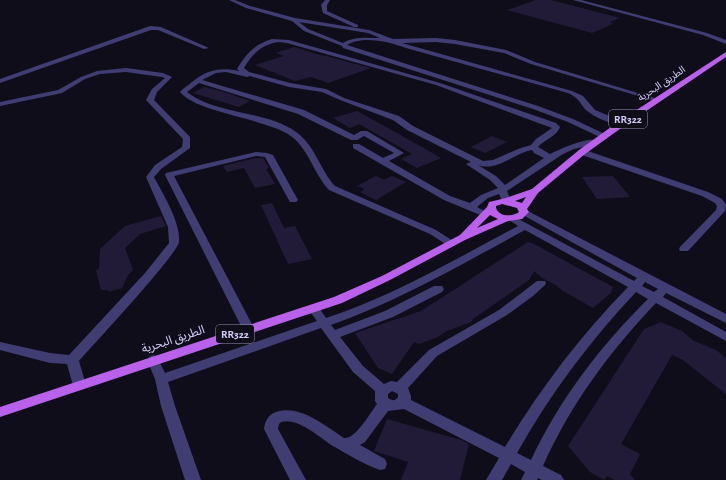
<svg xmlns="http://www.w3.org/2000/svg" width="726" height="480" font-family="'Alegreya Sans','Noto Sans Arabic',sans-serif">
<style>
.building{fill:#221b38}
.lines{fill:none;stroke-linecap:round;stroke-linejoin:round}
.minor{fill:#403d73;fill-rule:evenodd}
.major{fill:#ba61eb;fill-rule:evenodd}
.labels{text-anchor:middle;stroke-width:3;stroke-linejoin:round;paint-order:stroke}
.far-street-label{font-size:10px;fill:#d2ccf8;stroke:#0f0d1a}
.shield{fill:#0f0d1a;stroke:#9893b5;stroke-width:1}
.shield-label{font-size:11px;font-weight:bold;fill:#d2ccf8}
.street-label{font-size:12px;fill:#d2ccf8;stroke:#0f0d1a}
</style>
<rect width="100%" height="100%" fill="#0f0d1a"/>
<g class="building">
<path d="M536,0H551L620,18L610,22L613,24L592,33L507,10Z"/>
<path d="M294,47L324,56H326L371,68L328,83L311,77L295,81L255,65L284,56L276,53Z"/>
<path d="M204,87L221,91L250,101L239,107L193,93Z"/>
<path d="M357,111L397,133L441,158L417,168L401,159L412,154L359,124L350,128L333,118Z"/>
<path d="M492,136L507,142L485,153L471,147Z"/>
<path d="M256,158H263L269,168L266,169L275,184L255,188L244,168L227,172L223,166Z"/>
<path d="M376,176L384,180L392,176L406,182L376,200L360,192L365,189L357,186Z"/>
<path d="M613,176L630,197L597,199L582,177Z"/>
<path d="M272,203L284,228L295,226L312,259L288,264L261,205Z"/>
<path d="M161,216L166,226L140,234L125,248L133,270L128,275L122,288L109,292L108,290H101L96,270L99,269L100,249L125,226Z"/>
<path d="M528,242L534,244L613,287L611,293L593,308L563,291L556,285L542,278L534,271L529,280L473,319L471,322L447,331L438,337L419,344L414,342L392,374L378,368L355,333L421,311Z"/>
<path d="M661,322L682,331L694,341L716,350L726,358V394L683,360L672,355L621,444L640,454L630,474L635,480H615L607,476L604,480L590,472L568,446L644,329Z"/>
<path d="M387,419L461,440L469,444L460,480H401L408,462L374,451Z"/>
</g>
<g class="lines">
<g class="minor">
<path d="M229,0H235L250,6L295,18L369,30L393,39L436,38L455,40L506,50L535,62L661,100L655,101L531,64L504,53L455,44L436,42L402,43L572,91L583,96L595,110L624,122L625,124L621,126C610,123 595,118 586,110C578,101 580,99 568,93L406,48C390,42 363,35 347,45L538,106L573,119L607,135V139H604L568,122L533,109L343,48L342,46L304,31L292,21L246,8ZM299,22L368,33L380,38C368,38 354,36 343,43L308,29Z"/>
<path d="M325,0H330L327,5V11L358,25V27H354L323,13L321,5Z"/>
<path d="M573,0H581L707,33L726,40V44L703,35Z"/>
<path d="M150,26L161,27L209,48L204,49L158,30H151L0,83V79Z"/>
<path d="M272,39L289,40L440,83L556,123L560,127C557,136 544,140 538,147L550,154C560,149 592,134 601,142L597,144L574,149L563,154L507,191L511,201L509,203H503L499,194L488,198L477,207L490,214L488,216L485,217L444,200L353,148V144H359L383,158L394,153L364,136L357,140H351L298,114L199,83L187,92C216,115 265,110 296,132C315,145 320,170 335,186L436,230L456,243L455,245H447L430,234L329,190C313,173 308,146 288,134C261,118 196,112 180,92C183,88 188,86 192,82C207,70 220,67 239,71L237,69C246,54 255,44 272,39ZM279,42L287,43L436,85L552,128L536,139L531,145L518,149L493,160L483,161L413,126L399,116L344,98L326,89L290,83L249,72L244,68C252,54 262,44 279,42ZM226,72L247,77L250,76L289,87L322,92L340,100L393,120L407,130L471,162L466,164L490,180L498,188L481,195L470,203L450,196L389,161L404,153L367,131H361L354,135L304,110L202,80L216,73ZM532,150L534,153L544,158L505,185L496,176L478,165C497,172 514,153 532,150Z"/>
<path d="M126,68L163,73L172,77L157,92L154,100L190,137V148L161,169L154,177C163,194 181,223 179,242C177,255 93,345 79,361L86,385L84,389L79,390L74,389L67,364L50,363L0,350V342L50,353L69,355L145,273L169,243L168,227L146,177L155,165L182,147L183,139L146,100L152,89L165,78L162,77L126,72L100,74L85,79L62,93L0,106V102L58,90L81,77L97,71Z"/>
<path d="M579,150H585L708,192L722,199L726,205L725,211L688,251H680L679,249L680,247L716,210L717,206L715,203L702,196L579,154Z"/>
<path d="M256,152L267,153L273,155L298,200L296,202H290L265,157L256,156L174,176L255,330L253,333L249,334L245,333L243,330L165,175L166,173Z"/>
<path d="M524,209L726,314V323L666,293L663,297L726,332V341L656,303C610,351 570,405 543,466L561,475L564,480H542L538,478L537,480H521L525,472L511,464L502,480H486L499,458L404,409L388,411L365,442L360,445L385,459L387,464L385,469L380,470C365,465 347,454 333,446C319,437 298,417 281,422L279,424L278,429L306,480H290L264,429C265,421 268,415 276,412C300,404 325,426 344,438C356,439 370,413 377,404L375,401V391L353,372L321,328L168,382L175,406L201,480H185L161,406L155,379L147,360L149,357L153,355L157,357L165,373L317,321L308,309L310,306H318L326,318C393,296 456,259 518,226L506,218L511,215L634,281L637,278L521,214L519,212ZM525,230L628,287C580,336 540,389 505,447L411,400V396L408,388L437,356L507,315L533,296L545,285L546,283L545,281H537L499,310L429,350L397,382L391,381L384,384L363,366L340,337L393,317L442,292L444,289L442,286H434L385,311L335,330L331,325C399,301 462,264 525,230ZM645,282L658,289L654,292L642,286ZM636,292L648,299C601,345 559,400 531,460L517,453C550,394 590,341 636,292ZM392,391L398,394V397C395,401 393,401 388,398V394Z"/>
</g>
<path class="major" d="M726,52V57L624,126L585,154L538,193L527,209L529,212L522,219L508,221L465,240L390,280L342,303L0,417V407L334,297L382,276L460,235L487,207L489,202L506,198L532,189L579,150L618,122ZM526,197L522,203L515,201ZM502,204L517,208L519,212C512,217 499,217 496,208V206ZM490,215L498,219L477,228Z"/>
</g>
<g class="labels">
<g class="far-street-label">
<text transform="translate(661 83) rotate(-34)" y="4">الطريق البحرية</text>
</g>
<g class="shield">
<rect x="609" y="110" width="38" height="18" rx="3"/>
<rect x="216" y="325" width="38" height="18" rx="3"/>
</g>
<g class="shield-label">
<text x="628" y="123">RR322</text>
<text x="235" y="338">RR322</text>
</g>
<g class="street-label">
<text transform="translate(173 339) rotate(-18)" y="4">الطريق البحرية</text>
</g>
</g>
</svg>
